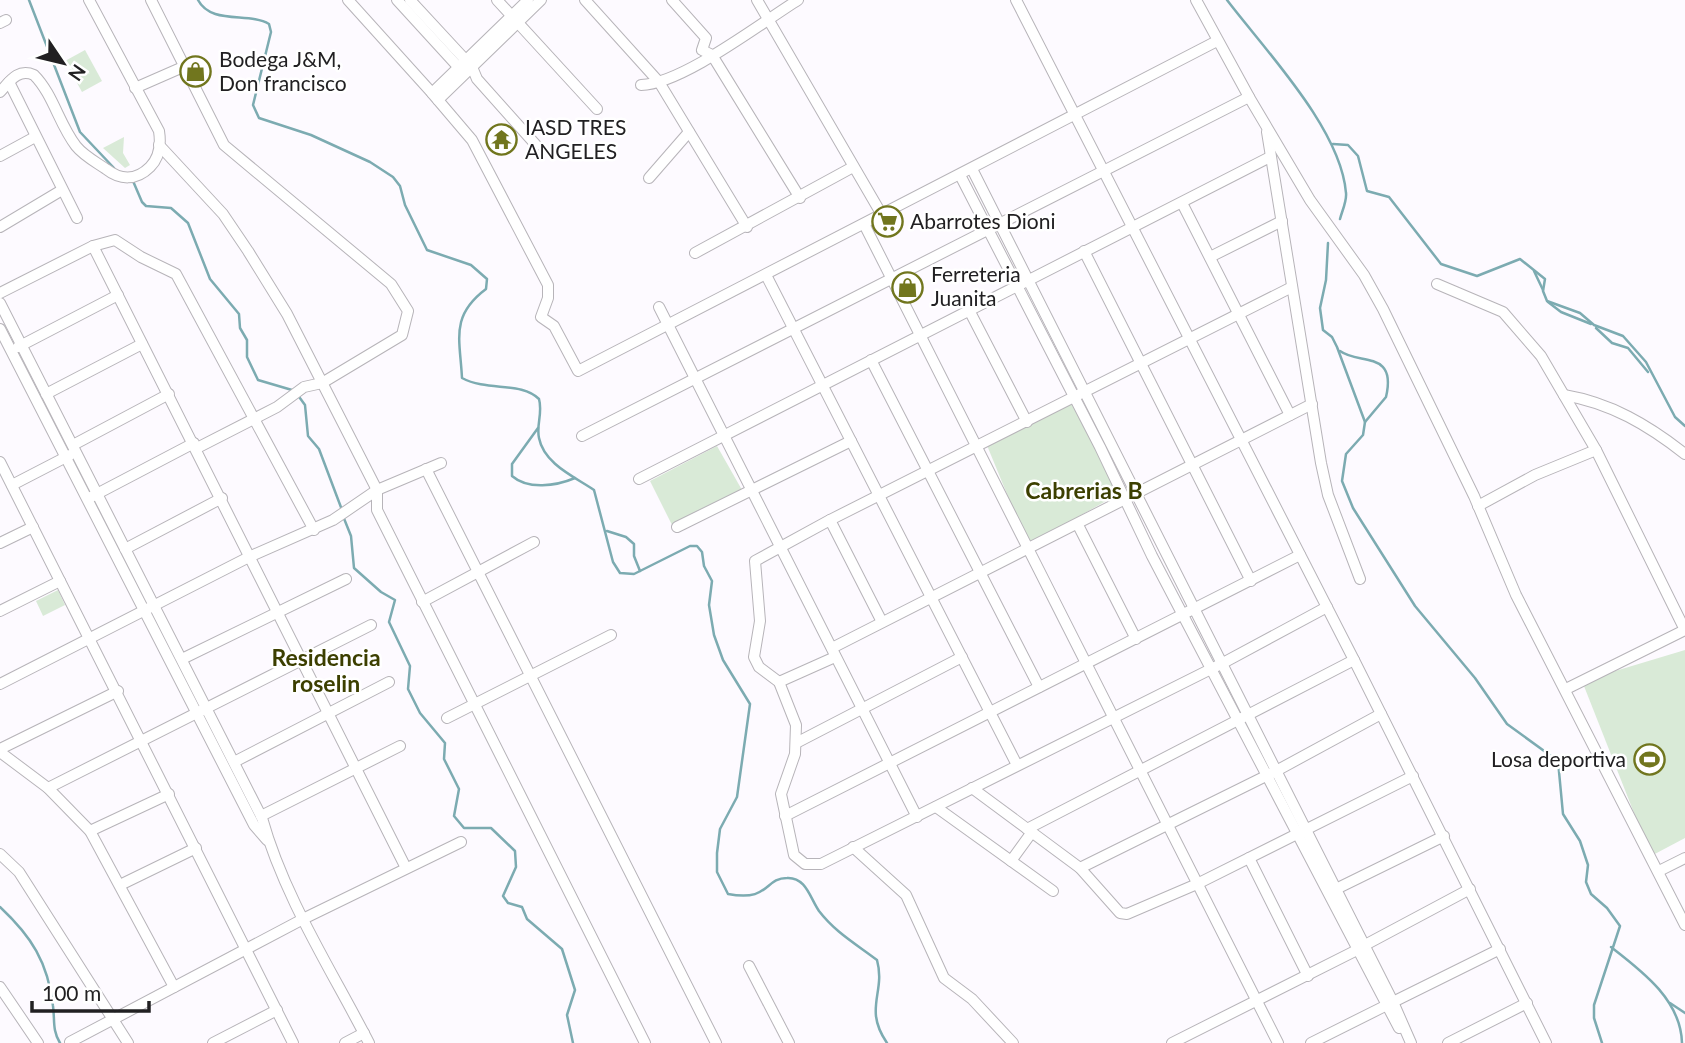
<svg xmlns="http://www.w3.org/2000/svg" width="1685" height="1043" font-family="Lato,sans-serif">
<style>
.green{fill:#d9ead7}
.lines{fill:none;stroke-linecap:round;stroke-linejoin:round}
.stream{stroke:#7cabb1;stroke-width:2.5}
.minor-casing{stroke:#b7b4b9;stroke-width:12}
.minor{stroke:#fff;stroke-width:10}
.labels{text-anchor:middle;stroke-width:5;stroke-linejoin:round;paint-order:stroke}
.poi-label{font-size:21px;fill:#212022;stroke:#fff;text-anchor:start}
.neighbourhood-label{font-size:23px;font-weight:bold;fill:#3c3f00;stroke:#fff}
</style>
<rect width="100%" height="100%" fill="#fdfaff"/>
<g class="green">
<path d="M85,50L102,81L82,92L65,61Z"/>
<path d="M124,137L123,153L130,165L125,168L103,148Z"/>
<path d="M1069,400L1122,492L1028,545L986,443Z"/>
<path d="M717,446L742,490L672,525L650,481Z"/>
<path d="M58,590L65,605L43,616L36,601Z"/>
<path d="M1685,650V838L1651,856L1582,681Z"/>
</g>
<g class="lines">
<g class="stream">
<path d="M29,0L80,132L114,168"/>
<path d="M198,0C211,25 249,12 269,24L271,32L253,105L259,118L311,135L370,162L393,177L400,186L405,205L427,250L471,265L487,279L486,289C450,316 460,339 462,378C488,392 521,381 539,399C543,413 536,425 539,438C544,464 575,477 594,490L613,562L620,573L634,574L690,546H697L702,552L704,566L712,581L709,605L714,635L723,660L750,704L737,797L720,829L717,853V872L728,894C770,902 764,878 787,878C806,877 810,898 819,911C835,932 856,944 877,960C886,993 863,1008 887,1043"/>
<path d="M1227,0C1265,50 1341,129 1346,193C1347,201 1342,211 1340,219"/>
<path d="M1333,144L1348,145L1358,156L1367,191L1389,197L1441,264L1477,276L1520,259L1545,279L1543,291L1547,301L1580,313L1594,325L1623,336L1646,362L1675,417L1685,426"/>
<path d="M133,181L142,202L146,206L171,208L188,223L210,279L239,314L240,328L247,340V357L258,380L292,390"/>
<path d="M1328,243L1326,280L1320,308L1323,330L1332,337L1337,347L1365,422L1363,435L1346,454L1342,481L1353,508L1415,606L1475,678L1507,724L1558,761L1563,814L1580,841L1588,865L1586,882L1591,894L1607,908L1620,926L1594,1005V1018L1602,1043"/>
<path d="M1534,271L1543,290"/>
<path d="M1548,302L1561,312L1591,324"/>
<path d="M1596,328L1612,343L1628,348L1648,372"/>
<path d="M1340,351C1359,365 1397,350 1386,397L1365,422"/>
<path d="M297,394L305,405L308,436L319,449L342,510"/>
<path d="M538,428L512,464V476C528,490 556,486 575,478"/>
<path d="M343,516L351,536L354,568L381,592L395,600L389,622L410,666L408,689L420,713L445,743L444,759L459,789L454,816L464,828H491L515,851L516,867L503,896L508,903L522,907L527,919L562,949L575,990L567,1015L573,1043"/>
<path d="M607,531L626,537L634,544V556L640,571"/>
<path d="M0,907C31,936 48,962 53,1006C55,1020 52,1030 60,1043"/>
<path d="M1611,947C1642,971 1681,1000 1682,1043"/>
<path d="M1670,1003L1685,1013"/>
</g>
<defs>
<g id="minor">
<path d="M151,0L224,145L391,284L408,311L402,335L322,383L304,387L277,407L197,448"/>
<path d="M348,0L432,93"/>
<path d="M397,0L461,70"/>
<path d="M410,0L472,67L477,79L536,145"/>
<path d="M497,0L597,109"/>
<path d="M528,0L432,93L472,140L548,285V298L541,317L554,326L578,371L1217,41"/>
<path d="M585,0L659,82L747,227"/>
<path d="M672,0L706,38L702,50L712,55L800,198"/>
<path d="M757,0L882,215"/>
<path d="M1016,0L1354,660L1546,1043"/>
<path d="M1196,0L1249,97L1310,200L1364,275L1383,309L1474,496L1516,595L1685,925"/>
<path d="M0,23L6,20"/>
<path d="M9,82L77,218"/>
<path d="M641,85C682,84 761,23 798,0"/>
<path d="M135,88L183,67"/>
<path d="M0,92C10,81 18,68 34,75C53,94 59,124 76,146C84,156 96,162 106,169C120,180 136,181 150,167C159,158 161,144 159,131L89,0"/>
<path d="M438,100L541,0"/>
<path d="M1267,132L1321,463L1328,495L1360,579"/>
<path d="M159,145L223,214L248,251L287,314L377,490V510L645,1043"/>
<path d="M0,156L35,137"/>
<path d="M972,169L1393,1002L1411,1043"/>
<path d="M960,175L1100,447L1152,556L1399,1028"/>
<path d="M649,178L689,132"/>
<path d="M1182,203L1290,415"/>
<path d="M864,224L1278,1043"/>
<path d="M0,227L62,190"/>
<path d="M93,246L406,868"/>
<path d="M1084,251L1251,581"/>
<path d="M695,253L853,167"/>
<path d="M1210,257L1282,221"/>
<path d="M766,275L1017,765"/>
<path d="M1437,284L1503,312L1541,356L1596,450L1685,630"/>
<path d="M1292,287L830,520L755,561L760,621L754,657L759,667L779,682L796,725L795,754L781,794L794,855L805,864H821L1223,663L1327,607"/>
<path d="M0,293L93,246L115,240L141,257L176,274L314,530"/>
<path d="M0,303L262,818C284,897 332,971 369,1043"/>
<path d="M659,307L917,817"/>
<path d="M969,310L1027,422"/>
<path d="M0,329L254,825L267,840"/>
<path d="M18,347L118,295"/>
<path d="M871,360L1039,687"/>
<path d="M46,394L142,344"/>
<path d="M1564,395C1611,403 1648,425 1685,454"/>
<path d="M582,436L1249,97"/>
<path d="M73,445L169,394"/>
<path d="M0,462L293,1043"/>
<path d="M426,469L716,1043"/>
<path d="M639,479L1270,157"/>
<path d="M12,485L70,455"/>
<path d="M91,497L194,443"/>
<path d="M1478,506L1535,475L1596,450"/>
<path d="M830,520L882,622"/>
<path d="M1078,525L1136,639"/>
<path d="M677,527L851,441"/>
<path d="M0,543L33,527"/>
<path d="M125,549L222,498"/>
<path d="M422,602L534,542"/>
<path d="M0,611L60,581"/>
<path d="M832,648L1312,404"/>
<path d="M182,659L346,579"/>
<path d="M779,682L835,657"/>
<path d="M0,684L251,556L333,520L377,490L441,463"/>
<path d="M1566,689L1685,630"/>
<path d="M447,718L611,635"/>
<path d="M796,743L962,657"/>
<path d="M0,749L118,691"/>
<path d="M0,752L48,788L90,831L174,987"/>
<path d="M234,762L389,682"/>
<path d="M48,788L371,625"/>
<path d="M972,788L1080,868L1120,913L1127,914L1197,884L1413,776"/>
<path d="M936,807L1053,891"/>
<path d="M261,816L400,746"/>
<path d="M785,816L1300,555"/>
<path d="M1027,829L1354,660"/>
<path d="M90,831L169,794"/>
<path d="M853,847L906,895L944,978L972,999L1013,1043"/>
<path d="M0,854L19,872L128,1043"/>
<path d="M1249,858L1308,976"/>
<path d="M1011,861L1032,832"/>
<path d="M1080,868L1276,771L1381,714"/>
<path d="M1659,871L1685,858"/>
<path d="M120,885L196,848"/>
<path d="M1336,889L1444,836"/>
<path d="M1365,945L1470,889"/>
<path d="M749,966L789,1043"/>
<path d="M0,987L38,1043"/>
<path d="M1393,1002L1500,949"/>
<path d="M70,1042L305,918L461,842"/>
<path d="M213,1043L277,1010"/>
<path d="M345,1043L364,1033"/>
<path d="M1172,1043L1355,951"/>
<path d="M1311,1043L1385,1006"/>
<path d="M1448,1043L1527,1003"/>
</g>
</defs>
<use href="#minor" class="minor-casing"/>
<use href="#minor" class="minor"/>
</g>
<defs>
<symbol id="shop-ring" viewBox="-11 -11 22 22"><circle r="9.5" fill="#fff" stroke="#71761e" stroke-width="1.5"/><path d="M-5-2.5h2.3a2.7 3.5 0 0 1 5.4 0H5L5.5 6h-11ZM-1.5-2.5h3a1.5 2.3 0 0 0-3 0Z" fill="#71761e"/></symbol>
<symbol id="temple-ring" viewBox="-11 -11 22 22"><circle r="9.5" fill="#fff" stroke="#71761e" stroke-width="1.5"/><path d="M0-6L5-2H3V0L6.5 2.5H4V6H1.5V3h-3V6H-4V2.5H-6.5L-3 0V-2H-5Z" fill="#71761e"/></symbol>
<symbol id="supermarket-ring" viewBox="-11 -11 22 22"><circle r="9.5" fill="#fff" stroke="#71761e" stroke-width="1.5"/><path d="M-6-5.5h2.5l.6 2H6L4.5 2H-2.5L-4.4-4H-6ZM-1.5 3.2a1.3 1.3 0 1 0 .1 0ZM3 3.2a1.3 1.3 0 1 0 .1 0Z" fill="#71761e"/></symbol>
<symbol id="stadium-ring" viewBox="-11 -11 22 22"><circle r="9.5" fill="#fff" stroke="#71761e" stroke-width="1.5"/><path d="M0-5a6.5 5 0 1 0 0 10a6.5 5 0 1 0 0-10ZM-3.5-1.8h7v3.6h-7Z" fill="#71761e"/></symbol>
</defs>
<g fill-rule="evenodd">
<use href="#shop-ring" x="178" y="54" width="35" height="35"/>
<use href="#temple-ring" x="484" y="122" width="35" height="35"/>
<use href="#supermarket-ring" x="870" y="204" width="35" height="35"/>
<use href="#shop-ring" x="890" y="270" width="35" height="35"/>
<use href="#stadium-ring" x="1632" y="742" width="35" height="35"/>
</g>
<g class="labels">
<g class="poi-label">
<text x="219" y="67">Bodega J&amp;M,<tspan x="219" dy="24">Don francisco</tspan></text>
<text x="525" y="135">IASD TRES<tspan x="525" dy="24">ANGELES</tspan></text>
<text x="910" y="229">Abarrotes Dioni</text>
<text x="931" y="282">Ferreteria<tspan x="931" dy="24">Juanita</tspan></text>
<text x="1626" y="767" text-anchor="end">Losa deportiva</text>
</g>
<g class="neighbourhood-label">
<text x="1084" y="499">Cabrerias B</text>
<text x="326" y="666">Residencia<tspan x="326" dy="26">roselin</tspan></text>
</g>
</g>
<g transform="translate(63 63) rotate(125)" stroke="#ffffff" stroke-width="5" paint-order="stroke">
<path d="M0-5L12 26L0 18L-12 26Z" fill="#212022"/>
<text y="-10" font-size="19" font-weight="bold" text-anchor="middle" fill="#212022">N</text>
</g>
<path d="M32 1001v10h117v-10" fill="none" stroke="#212022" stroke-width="3.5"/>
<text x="42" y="1001" font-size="21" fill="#212022" stroke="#ffffff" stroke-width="5" paint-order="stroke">100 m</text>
</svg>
